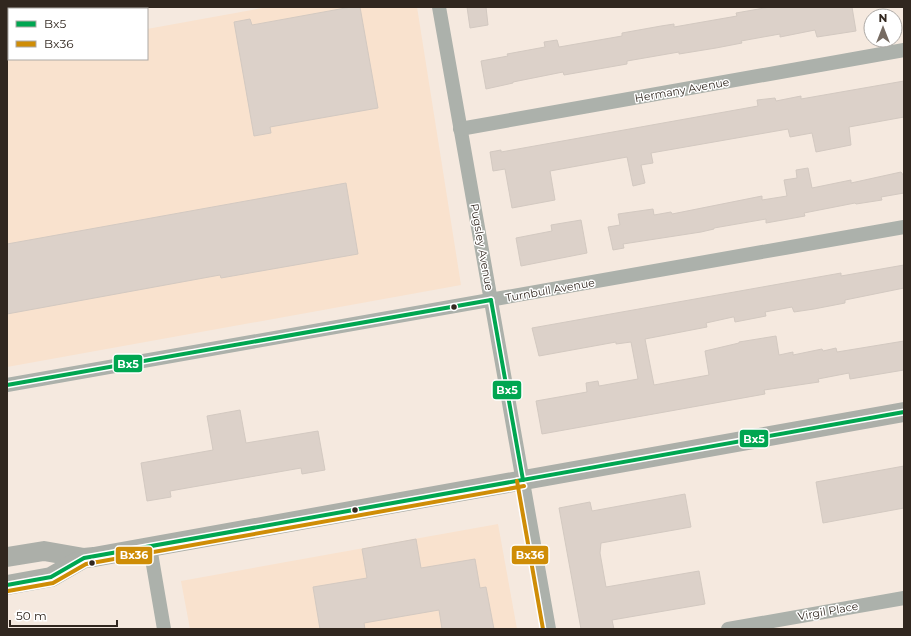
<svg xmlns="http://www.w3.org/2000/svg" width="911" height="636" font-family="Montserrat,sans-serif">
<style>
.built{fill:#f9e2ce}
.building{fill:#dcd1c9;stroke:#d3c9c1}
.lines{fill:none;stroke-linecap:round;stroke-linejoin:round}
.street{stroke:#acb1ab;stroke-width:14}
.secondary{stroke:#acafa9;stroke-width:20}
.bus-1-casing{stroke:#fff;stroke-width:7}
.bus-2-casing{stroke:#fff;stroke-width:7}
.bus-1{stroke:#00a651;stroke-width:4}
.bus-2{stroke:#cf8d06;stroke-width:4}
.bus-dot{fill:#31271f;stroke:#fff;stroke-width:1.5}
.labels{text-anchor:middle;stroke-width:3;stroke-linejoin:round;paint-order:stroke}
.street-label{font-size:11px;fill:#31271f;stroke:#fff}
.line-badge{stroke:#fff;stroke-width:1.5}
.badge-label{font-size:11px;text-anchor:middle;font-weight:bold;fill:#fff}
</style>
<rect width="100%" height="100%" fill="#f5e9df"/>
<g class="built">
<path d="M268,7H417L461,285L7,367V54L9,53V59H147V29Z"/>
<path d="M498,524L517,629H190L181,581Z"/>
</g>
<g class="building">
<path d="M351,7H360L378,108L270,127L271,133L254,136L234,22L250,19L252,25Z"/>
<path d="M467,7H486L488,25L470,28Z"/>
<path d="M770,7H852L856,31L817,37L815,30L780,37V34L741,41L742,43L716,48L679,54V52L627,61V64L564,75L563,72L513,82V83L486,89L481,61L508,56L507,54L545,47L544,42L557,40L559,47L622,36V33L661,26L674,24V27L737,16L736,13Z"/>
<path d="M904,81V117L849,127L851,145L816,152L812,133L790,137L788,129L651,153L653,163L641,165L645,183L633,186L627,157L550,171L555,200L512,208L505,169L493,171L490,152L501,150V152L758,106L757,100L775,98L776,101L801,96V99Z"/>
<path d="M808,168L812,188L851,180V183L901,172L904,176V193L881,197L882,200L856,204L855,203L804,213L805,216L766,223V219L714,228V229L701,232L623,244L624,248L613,250L608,227L620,225L618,214L653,209L654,215L671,212L672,214L762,196V200L787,196L784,180L797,178L796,170Z"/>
<path d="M346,183L358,254L221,278L220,275L7,314V244Z"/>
<path d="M581,220L587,253L521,266L516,238L552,231L551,225Z"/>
<path d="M904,265V288L845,300V303L814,309L794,312L792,307L765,312L766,316L735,322L734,317H733L706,323L707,327L645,339L654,385L709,375L705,351L739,343V342L776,336L779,355L793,352V355L822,349L823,351L836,348L837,352L904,341V370L850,379L849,373L818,379L819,382L764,390L765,394L542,434L536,401L587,392L586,383L598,381L599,386L638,379L631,342L616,344V342L539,356L532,328L841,273V276Z"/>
<path d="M240,410L246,443L318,431L325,470L302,474L301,468L170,491L171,497L147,501L141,463L213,450L207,416Z"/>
<path d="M904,466V508L823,523L816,482Z"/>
<path d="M685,494L691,527L601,543L600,553L606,587L699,571L705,604L612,620L614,629H581L559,508L590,502L592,511Z"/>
<path d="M416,539L421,568L475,559L480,588L486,587L494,629H442L439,610L364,623L365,629H320L313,587L367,578L362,549Z"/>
</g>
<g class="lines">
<g class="street">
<path d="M439,7L549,629"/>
<path d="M130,9L141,7"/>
<path d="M7,31H9"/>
<path d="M460,129L904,50"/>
<path d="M7,385L904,227"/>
<path d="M150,547L164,629"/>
<path d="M728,629L904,598"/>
</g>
<g class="secondary">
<path d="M7,557L44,551L84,558"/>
<path d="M7,585L51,577L84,558L94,557L904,412"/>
</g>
<defs>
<g id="bus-1">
<path d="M491,300L523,480"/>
<path d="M7,385L491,300"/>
<path d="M7,585L51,577L84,558L904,412"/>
</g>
<g id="bus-2">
<path d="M517,481L543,629"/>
<path d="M8,591L53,583L86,564L524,486"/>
</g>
</defs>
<use href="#bus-1" class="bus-1-casing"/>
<use href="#bus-2" class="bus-2-casing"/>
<use href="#bus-1" class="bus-1"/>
<use href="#bus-2" class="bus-2"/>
</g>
<g class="bus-dot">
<circle cx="454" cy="307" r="3.5"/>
<circle cx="355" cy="510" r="3.5"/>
<circle cx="92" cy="563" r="3.5"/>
</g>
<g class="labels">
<g class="street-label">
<text transform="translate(682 90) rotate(-10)" y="4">Hermany Avenue</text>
<text transform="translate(482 247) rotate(80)" y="4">Pugsley Avenue</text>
<text transform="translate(550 290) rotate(-10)" y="4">Turnbull Avenue</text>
<text transform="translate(828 611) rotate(-10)" y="4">Virgil Place</text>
</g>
</g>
<g class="line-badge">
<rect x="113" y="354" width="30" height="19" rx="4" fill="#00a651"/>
<rect x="492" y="380" width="30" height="20" rx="4" fill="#00a651"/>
<rect x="739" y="429" width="30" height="19" rx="4" fill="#00a651"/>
<rect x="511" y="545" width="38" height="20" rx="4" fill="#cf8d06"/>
<rect x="115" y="546" width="38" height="19" rx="4" fill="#cf8d06"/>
</g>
<g class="badge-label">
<text x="128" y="368">Bx5</text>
<text x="507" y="394">Bx5</text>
<text x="754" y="443">Bx5</text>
<text x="530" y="559">Bx36</text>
<text x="134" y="559">Bx36</text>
</g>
<rect width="911" height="636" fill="none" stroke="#31271f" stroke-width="16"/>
<rect x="8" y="8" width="140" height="52" fill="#ffffff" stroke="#ada9a5"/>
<rect x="16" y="21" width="20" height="6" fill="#00a651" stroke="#ada9a5"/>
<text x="44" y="28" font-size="12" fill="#31271f">Bx5</text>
<rect x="16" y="41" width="20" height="6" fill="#cf8d06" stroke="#ada9a5"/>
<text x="44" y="48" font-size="12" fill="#31271f">Bx36</text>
<g transform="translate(883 28)"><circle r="19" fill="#ffffff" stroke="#ada9a5"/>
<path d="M0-3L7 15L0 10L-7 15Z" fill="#766b62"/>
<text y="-6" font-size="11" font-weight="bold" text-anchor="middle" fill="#31271f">N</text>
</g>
<path d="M10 620v6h107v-6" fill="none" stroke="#31271f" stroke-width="2"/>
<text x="16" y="620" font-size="12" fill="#31271f" stroke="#ffffff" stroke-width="3" paint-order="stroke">50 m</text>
</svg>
